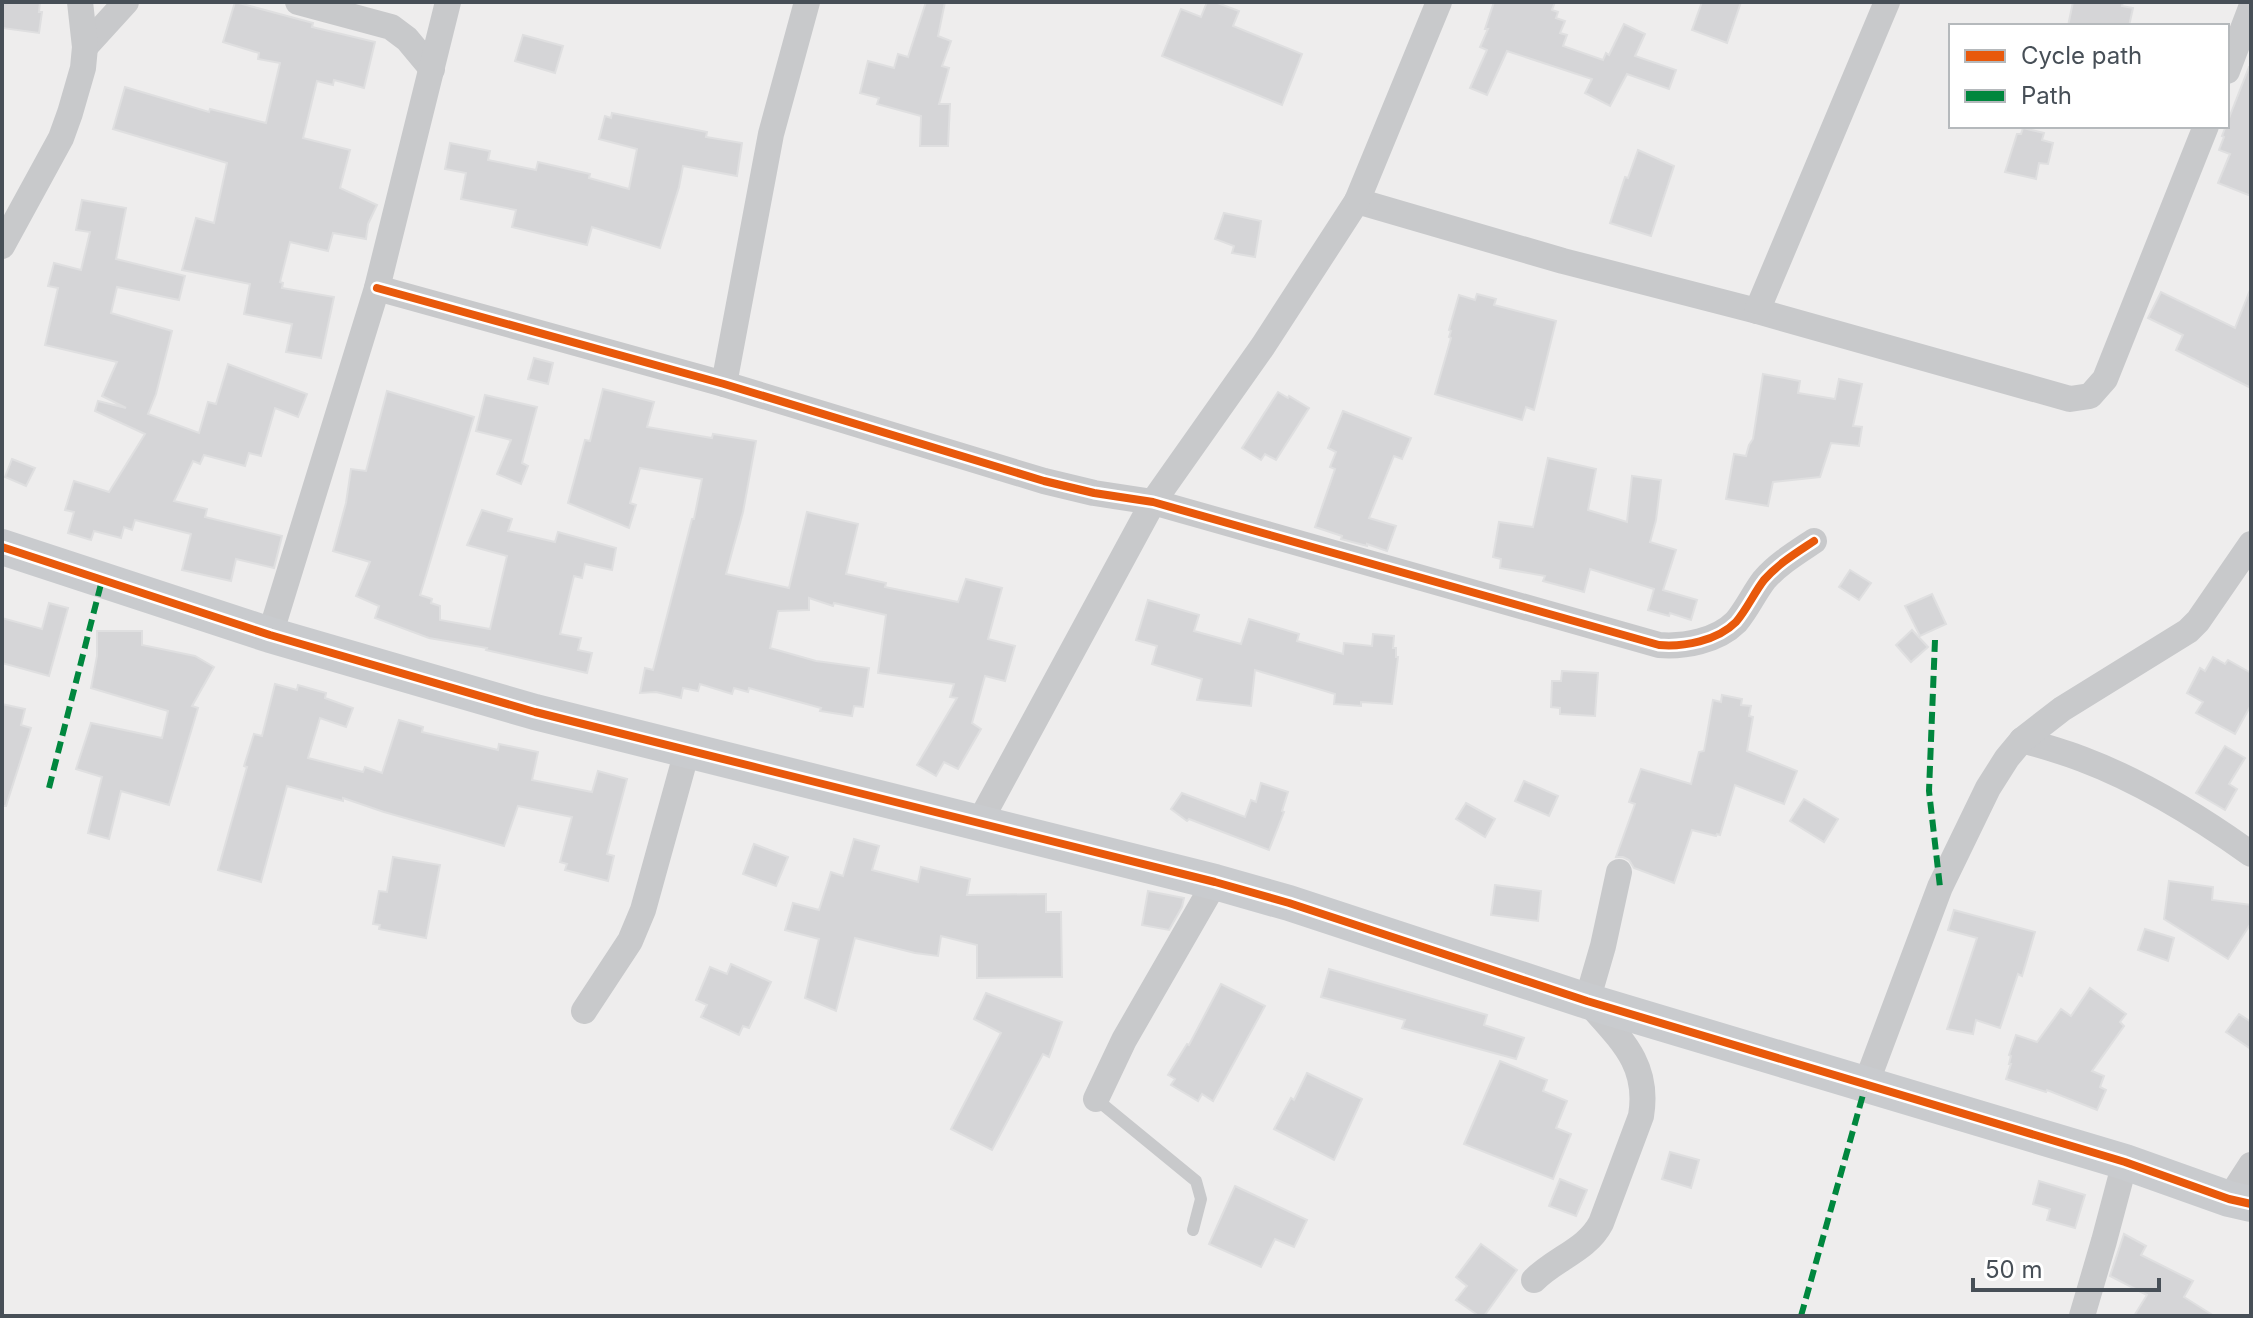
<svg xmlns="http://www.w3.org/2000/svg" width="2253" height="1318" font-family="Inter,sans-serif">
<style>
.building{fill:#d5d5d7;stroke:#dfdfe0;stroke-width:2}
.lines{fill:none;stroke-linecap:round;stroke-linejoin:round}
.lane{stroke:#c8c9cb;stroke-width:12}
.street{stroke:#c8c9cb;stroke-width:26}
.secondary{stroke:#c9cbce;stroke-width:36}
.quiet{stroke:#00873e;stroke-width:6;stroke-dasharray:12 6;stroke-linecap:butt}
.cycleway-casing{stroke:#fff;stroke-width:13}
.cycleway{stroke:#e8590c;stroke-width:8}
</style>
<rect width="100%" height="100%" fill="#eeeded"/>
<g class="building">
<path d="M2,2H40L39,12H42L39,33L2,28Z"/>
<path d="M235,2L313,23L312,27L375,42L364,88L334,80L333,85L317,81L303,138L350,150L340,188L377,205L368,224L366,239L333,233L328,251L290,242L280,282L283,283L282,288L334,297L321,358L286,352L292,324L244,314L250,284L182,270L196,218L214,223L227,163L113,129L125,87L209,112L210,109L266,123L280,63L258,59L259,53L223,42Z"/>
<path d="M926,2H945L938,36L951,41L942,66L949,68L939,104H950L948,146H920L921,116L877,104L879,98L860,93L868,61L894,68L898,54L908,57Z"/>
<path d="M1207,2H1215L1239,11L1233,26L1302,54L1282,105L1162,56L1181,9L1201,17Z"/>
<path d="M1494,2H1555L1552,10L1558,12L1556,18L1565,21L1560,33L1567,35L1563,46L1603,60L1606,53L1609,55L1624,24L1645,34L1635,56L1676,70L1669,89L1627,74L1610,106L1585,93L1592,79L1507,51L1487,95L1470,88L1487,50L1480,47L1488,29H1485Z"/>
<path d="M1702,2H1741L1727,43L1692,30Z"/>
<path d="M2073,2H2123L2122,6L2133,8L2129,26H2068Z"/>
<path d="M523,35L563,46L555,73L515,61Z"/>
<path d="M2249,67H2251V196L2218,183L2230,154L2219,150L2224,137L2222,136Z"/>
<path d="M612,113L707,132L706,137L742,143L737,176L683,166L679,187L660,248L592,227L587,245L512,227L516,210L461,199L466,173L445,169L450,143L490,151L488,160L536,170L538,162L590,174L589,178L629,189L637,149L599,139L605,116L611,118Z"/>
<path d="M2023,128L2044,133L2042,140L2053,143L2048,164L2039,163L2036,179L2005,172L2017,134H2021Z"/>
<path d="M1638,150L1674,166L1651,236L1610,223L1625,177L1628,178Z"/>
<path d="M82,200L126,208L116,259L185,276L179,300L117,287L111,313L172,331L156,394L148,414L199,433L208,402L216,404L228,364L307,394L298,417L275,408L261,456L249,453L245,466L204,455L200,464L193,461L174,501L207,509L205,517L282,536L274,568L236,559L231,581L182,570L191,534L135,520L132,530L124,527L121,538L94,531L91,540L68,533L74,512L65,510L74,481L109,492L145,434L95,411L98,401L126,408L102,396L117,362L45,345L58,288L48,286L54,263L81,270L90,232L76,230Z"/>
<path d="M1224,213L1261,221L1255,257L1232,253L1234,246L1215,239Z"/>
<path d="M2250,290L2251,388L2176,350L2183,335L2148,318L2161,292L2235,328Z"/>
<path d="M1477,294L1496,299L1494,305L1556,321L1534,410L1526,407L1522,420L1435,394L1451,338L1449,337L1451,331L1449,330L1459,295L1475,300Z"/>
<path d="M534,358L553,363L548,384L528,379Z"/>
<path d="M1763,374L1800,381L1798,393L1835,399L1839,379L1862,384L1853,426L1862,427L1859,446L1831,443L1820,477L1773,482L1768,506L1726,499L1734,454L1746,456L1749,445L1753,439Z"/>
<path d="M603,389L654,402L647,427L712,438L713,434L756,441L743,512L726,574L789,588L807,512L858,524L846,574L886,583L885,587L958,602L966,579L1002,588L988,639L1015,646L1005,681L985,676L972,723L981,729L958,769L944,762L936,776L917,765L957,698L950,697L954,684L878,673L886,615L834,603L833,606L809,598V610L778,611L770,648L816,661L869,668L863,707L854,706L852,716L820,711L821,708L749,688L748,692L734,688L732,694L700,684L698,691L683,688L681,698L656,692L640,693L645,668L653,670L692,519H694L702,479L640,468L630,503L636,505L629,528L568,503L585,440L590,441Z"/>
<path d="M387,391L474,417L420,595L432,599L431,603L440,606V620L490,629L507,556L467,545L482,510L512,519L508,531L555,542L558,532L616,548L612,570L585,564L582,578L574,576L560,634L581,638L578,650L592,653L587,673L486,650L487,648L429,638L375,618L379,606L356,596L370,562L333,551L346,503L351,469L366,471Z"/>
<path d="M1278,392L1288,398L1289,396L1309,408L1276,460L1265,454L1261,460L1242,448Z"/>
<path d="M485,395L537,407L522,463L528,466L521,484L497,474L511,440L476,431Z"/>
<path d="M1343,411L1411,438L1402,459L1394,456L1369,518L1396,526L1387,551L1367,544V546L1341,539L1342,536L1315,527L1335,469L1330,467L1336,452L1328,448Z"/>
<path d="M1548,458L1596,469L1588,510L1627,522L1632,476L1661,480L1656,520L1650,542L1676,550L1663,590L1697,600L1691,620L1670,613L1669,616L1648,610L1654,589L1590,569L1584,592L1543,581L1545,576L1500,568L1501,559L1493,557L1499,522L1533,527Z"/>
<path d="M12,459L35,468L26,486L5,477Z"/>
<path d="M1850,570L1871,583L1859,600L1839,587Z"/>
<path d="M1932,594L1946,624L1920,636L1905,606Z"/>
<path d="M1148,600L1199,615L1194,631L1241,644L1249,619L1299,634L1297,641L1343,654L1344,643L1372,646L1373,634L1394,636L1393,648H1396V657H1398L1392,704L1361,702V706L1334,704L1335,694L1255,670L1251,706L1197,700L1202,679L1152,664L1157,646L1136,640Z"/>
<path d="M49,603L68,608L49,676L2,663V618L42,629Z"/>
<path d="M1912,630L1928,647L1911,662L1896,645Z"/>
<path d="M97,631H142V645L195,656L214,667L192,706L198,708L169,805L121,791L109,839L88,833L102,777L76,769L91,723L162,738L168,711L91,688L97,656Z"/>
<path d="M2213,657L2225,664L2228,660L2251,673V705L2235,734L2196,713L2203,702L2187,693L2200,668L2205,671Z"/>
<path d="M1562,671L1598,673L1595,716L1560,714V708L1551,707L1552,681H1561Z"/>
<path d="M275,684L297,690L298,685L326,693L325,698L353,708L346,727L320,718L308,758L363,772L365,767L382,773L399,720L423,727L422,732L498,750L499,744L538,752L532,780L592,792L598,771L627,779L607,854L614,856L608,881L565,870L567,864L560,862L572,817L518,806L504,846L384,812L343,798V801L287,786L261,882L218,870L247,767L244,766L254,734L262,736Z"/>
<path d="M1722,695L1742,699L1741,705L1751,706L1749,716L1753,717L1747,751L1797,771L1784,804L1735,785L1720,835L1717,834L1716,836L1692,830L1674,883L1634,868L1629,860L1623,857H1616L1635,804L1629,802L1641,769L1691,784L1699,752L1704,751L1713,700L1721,702Z"/>
<path d="M2,704L25,709L21,725L31,728L6,806H2Z"/>
<path d="M2225,746L2245,758L2229,784L2237,789L2225,810L2196,793Z"/>
<path d="M1524,781L1558,796L1549,816L1515,801Z"/>
<path d="M1261,783L1288,792L1282,811L1284,812L1269,850L1189,819L1187,821L1171,809L1182,793L1245,817L1251,800L1256,802Z"/>
<path d="M1804,799L1838,819L1824,842L1790,821Z"/>
<path d="M1466,803L1495,819L1485,837L1456,819Z"/>
<path d="M854,839L879,846L872,870L918,882L921,867L970,879L967,895L1046,894V912H1061L1062,977L977,978V945L941,936L938,956L915,953L855,938L836,1011L805,998L819,939L785,930L793,903L819,910L831,872L843,876Z"/>
<path d="M754,844L788,857L776,886L743,874Z"/>
<path d="M393,857L440,865L426,938L379,929L380,925L373,924L379,891L387,892Z"/>
<path d="M2169,881L2213,887L2212,900L2251,905V923L2228,959L2164,919Z"/>
<path d="M1495,885L1541,891L1538,921L1491,915Z"/>
<path d="M1148,891L1184,898L1182,907L1169,930L1142,925Z"/>
<path d="M1954,910L2035,932L2022,976L2018,974L2000,1028L1976,1020L1973,1034L1947,1029L1977,938L1948,930Z"/>
<path d="M2145,929L2174,938L2168,961L2138,950Z"/>
<path d="M731,964L771,982L749,1028L743,1026L739,1035L701,1017L707,1005L696,1000L710,967L727,974Z"/>
<path d="M1329,969L1487,1015L1484,1025L1524,1038L1516,1059L1402,1028L1405,1020L1321,997Z"/>
<path d="M1221,984L1265,1006L1213,1101L1202,1094L1198,1101L1171,1085L1175,1079L1168,1075L1187,1044L1189,1045Z"/>
<path d="M2090,988L2126,1014L2120,1022L2124,1026L2092,1071L2104,1076L2100,1087L2106,1090L2097,1110L2047,1090L2046,1092L2006,1079L2011,1064H2009L2011,1056L2009,1055L2016,1035L2037,1042L2061,1009L2071,1016Z"/>
<path d="M986,993L1062,1022L1049,1057L1043,1054L992,1150L951,1129L1001,1033L974,1019Z"/>
<path d="M2239,1014L2251,1022V1049L2226,1032Z"/>
<path d="M1500,1061L1547,1080L1543,1091L1567,1101L1556,1128L1571,1134L1553,1179L1464,1144Z"/>
<path d="M1307,1073L1362,1099L1334,1160L1274,1129L1291,1098L1294,1100Z"/>
<path d="M1670,1152L1699,1160L1691,1188L1662,1179Z"/>
<path d="M1560,1179L1587,1190L1576,1216L1549,1206Z"/>
<path d="M2039,1181L2085,1195L2075,1228L2047,1220L2050,1209L2033,1204Z"/>
<path d="M1235,1186L1307,1220L1294,1247L1275,1239L1261,1267L1209,1244Z"/>
<path d="M2124,1234L2146,1246L2141,1255L2193,1281L2184,1297L2214,1316H2134L2147,1295L2110,1276Z"/>
<path d="M1481,1244L1517,1270L1484,1316H1479L1456,1300L1467,1286L1456,1277Z"/>
</g>
<g class="lines">
<path class="lane" d="M1096,1099L1196,1181L1201,1199L1193,1230"/>
<g class="street">
<path d="M298,2L391,27L407,39L432,69"/>
<path d="M85,47L126,2"/>
<path d="M2227,71L2251,8"/>
<path d="M1357,201L1563,261L1757,311L2070,399L2090,396L2105,379L2206,126"/>
<path d="M2,246L61,138L70,113L83,68L85,47L80,2"/>
<path d="M377,288L724,384L1044,481L1094,493L1153,502L1659,645C1684,647 1717,641 1736,622C1747,609 1754,593 1764,580C1778,564 1796,553 1814,541"/>
<path d="M1757,311L1887,2"/>
<path d="M724,384L771,134L807,2"/>
<path d="M270,635L377,288L448,2"/>
<path d="M2022,740C2042,746 2062,751 2082,759C2143,782 2198,816 2251,854"/>
<path d="M979,823L1153,502L1263,346L1357,201L1439,2"/>
<path d="M584,1011L630,941L643,910L687,751"/>
<path d="M1866,1084L1940,887L1988,788L2007,758L2022,740L2062,709L2188,631L2198,621L2251,544"/>
<path d="M1096,1099L1124,1040L1215,882"/>
<path d="M2229,1199L2251,1165"/>
<path d="M1534,1280C1556,1258 1587,1250 1601,1223L1641,1116C1650,1063 1619,1038 1587,1001L1603,946L1619,872"/>
<path d="M2082,1316L2104,1241L2125,1162"/>
</g>
<path class="secondary" d="M2,547L270,635L535,712L1215,882L1289,903L1587,1001L2125,1162L2229,1199L2251,1204"/>
<g class="quiet">
<path d="M1935,640L1929,791L1940,887"/>
<path d="M49,788L102,580"/>
<path d="M1801,1316L1866,1084"/>
</g>
<defs>
<g id="cycleway">
<path d="M377,288L724,384L1044,481L1094,493L1153,502L1659,645C1684,647 1717,641 1736,622C1747,609 1754,593 1764,580C1778,564 1796,553 1814,541"/>
<path d="M2,547L270,635L535,712L1215,882L1289,903L1587,1001L2125,1162L2229,1199L2251,1204"/>
</g>
</defs>
<use href="#cycleway" class="cycleway-casing"/>
<use href="#cycleway" class="cycleway"/>
</g>
<rect width="2253" height="1318" fill="none" stroke="#474f57" stroke-width="8"/>
<rect x="1949" y="24" width="280" height="104" fill="#ffffff" stroke="#b5b9bc" stroke-width="2"/>
<rect x="1965" y="50" width="40" height="12" fill="#e8590c" stroke="#b5b9bc" stroke-width="2"/>
<text x="2021" y="64" font-size="24" fill="#474f57">Cycle path</text>
<rect x="1965" y="90" width="40" height="12" fill="#00873e" stroke="#b5b9bc" stroke-width="2"/>
<text x="2021" y="104" font-size="24" fill="#474f57">Path</text>
<path d="M1973 1278v12h186v-12" fill="none" stroke="#474f57" stroke-width="4"/>
<text x="1985" y="1278" font-size="24" fill="#474f57" stroke="#ffffff" stroke-width="6" paint-order="stroke">50 m</text>
</svg>
